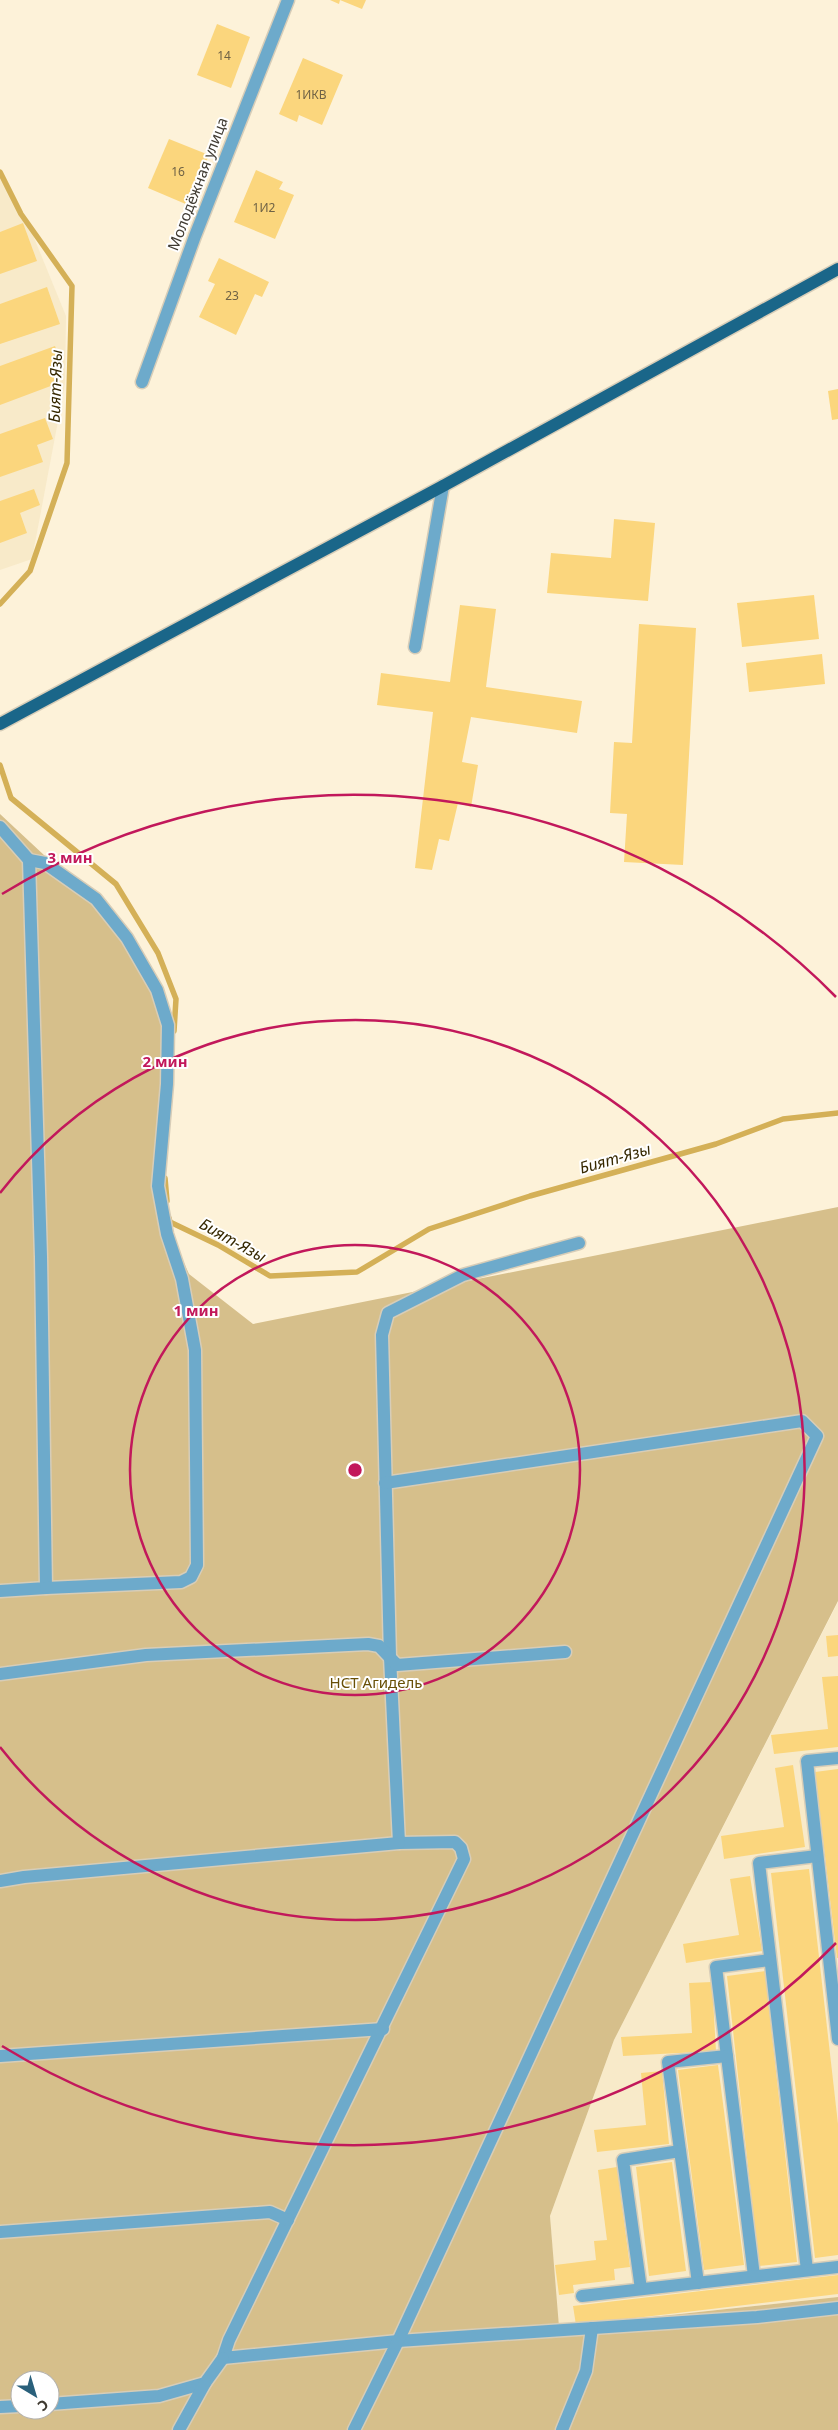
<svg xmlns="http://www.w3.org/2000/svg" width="838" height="2430" font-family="'Noto Sans',sans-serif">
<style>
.built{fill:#f8eac9}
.green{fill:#d6bf8b;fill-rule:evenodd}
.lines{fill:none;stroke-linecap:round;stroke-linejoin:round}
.stream{stroke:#d4b057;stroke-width:5.5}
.building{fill:#fbd67d}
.minor-casing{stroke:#d7cdb8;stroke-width:15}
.major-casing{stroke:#d7cdb8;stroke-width:15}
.minor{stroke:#6daacb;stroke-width:12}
.major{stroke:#1a6689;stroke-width:12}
.ring{fill:none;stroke:#c2185b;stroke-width:2.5}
.labels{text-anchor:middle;stroke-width:4;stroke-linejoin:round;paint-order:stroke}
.number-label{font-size:12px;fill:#6f6245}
.street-label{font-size:15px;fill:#403b32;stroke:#fff}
.park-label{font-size:15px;fill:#684f06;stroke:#fff}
.water-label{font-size:16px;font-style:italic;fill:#362800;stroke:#fff}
.centre{fill:#c2185b;stroke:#fff;stroke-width:2.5}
.ring-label{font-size:15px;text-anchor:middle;font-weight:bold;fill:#c2185b;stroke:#fff;stroke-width:4;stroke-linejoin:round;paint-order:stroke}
</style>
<rect width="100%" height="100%" fill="#fdf2d9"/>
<g class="built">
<path d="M0,179L28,223L66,316L65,384L32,559L0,570Z"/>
<path d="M838,1602V2297L558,2327L550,2216L614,2040Z"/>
</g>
<path class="green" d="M0,814L105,912L137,961L160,1008L166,1068L160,1209L189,1274L253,1324L838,1207V1601L614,2040L550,2216L559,2327L838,2297V2430H0ZM20,2380H50V2410H20Z"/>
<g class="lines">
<g class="stream">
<path d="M0,172L21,214L72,286L67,463L30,571L0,604"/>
<path d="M0,765L11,798L116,884L158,953L176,999L174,1031"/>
<path d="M165,1178L167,1201"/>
<path d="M169,1218L170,1222L218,1245L270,1276L357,1272L429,1229L530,1196L716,1144L783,1119L838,1113"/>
</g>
</g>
<g class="building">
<path d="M330,0H366L362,9L340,0L339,4Z"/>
<path d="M217,24L250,37L231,88L197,75Z"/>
<path d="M303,58L343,75L322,125L299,115L297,122L279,114Z"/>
<path d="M169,139L209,155L188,205L148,188Z"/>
<path d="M256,170L283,182L279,189L294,195L275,239L234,222Z"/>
<path d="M23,223L37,261L0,274V232Z"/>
<path d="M219,258L269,282L262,297L255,294L236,335L199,317L215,284L208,281Z"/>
<path d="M47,287L60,324L0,344V304Z"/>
<path d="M55,346L61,363L50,367L56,384L0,405V366Z"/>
<path d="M838,389V419L832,420L828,391Z"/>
<path d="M45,418L53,439L37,445L43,462L0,477V434Z"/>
<path d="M34,489L40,505L20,513L27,533L0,543V501Z"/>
<path d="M614,519L655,523L648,601L547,593L551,553L611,558Z"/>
<path d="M814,595L819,639L742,647L737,603Z"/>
<path d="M460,605L496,609L486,687L582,701L577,733L471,717L462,762L478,765L471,807L458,803L449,841L439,839L432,870L415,868L433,712L377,705L381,673L450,682Z"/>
<path d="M639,624L696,628L683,865L624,862L627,814L610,813L614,742L632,743Z"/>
<path d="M822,654L825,684L749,692L746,663Z"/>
<path d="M838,1635V1656L828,1657L826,1636Z"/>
<path d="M838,1676V1747L774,1754L771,1735L828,1729L822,1677Z"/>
<path d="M793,1765L805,1847L724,1859L721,1836L784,1827L775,1768Z"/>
<path d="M838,1769V1958H837L815,1772Z"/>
<path d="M809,1869L838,2124V2255L815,2258L771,1873Z"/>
<path d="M750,1876L762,1951L686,1963L683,1944L739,1935L730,1879Z"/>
<path d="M765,1971L797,2262L759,2266L727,1976Z"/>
<path d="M712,1982L716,2051L623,2056L621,2037L692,2033L689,1983Z"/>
<path d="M718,2065L744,2265L704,2270L678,2070Z"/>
<path d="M662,2071L669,2144L597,2152L594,2130L646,2125L641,2073Z"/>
<path d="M672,2162L686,2271L649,2276L636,2167Z"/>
<path d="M617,2167L630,2267L614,2269L615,2280L573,2285L574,2293L559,2295L555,2265L596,2260L594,2241L607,2240L598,2170Z"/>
<path d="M838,2275V2294L576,2325L573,2306Z"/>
</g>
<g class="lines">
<defs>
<g id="minor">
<path d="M142,382L195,236L288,0"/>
<path d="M415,647L443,486"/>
<path d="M0,827L29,860L41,1257L46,1588L0,1591"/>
<path d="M29,860L45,863L96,899L127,938L157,990L168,1025L167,1084L158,1186L167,1234L182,1279L195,1350L197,1565L191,1577L181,1582L46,1588"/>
<path d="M579,1243L463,1275L388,1313L382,1335L390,1657L399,1843L455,1842L461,1848L464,1859L229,2340L223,2358L398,2341L757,2317L838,2308"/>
<path d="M0,1674L146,1655L368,1644L379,1646L397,1665L565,1652"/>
<path d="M838,1758L807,1761L838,2039"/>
<path d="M0,1881L24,1877L399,1843"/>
<path d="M0,2056L383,2029"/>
<path d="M0,2232L270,2212L288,2220"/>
<path d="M807,2270L759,1863L817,1856"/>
<path d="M754,2276L716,1967L770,1960"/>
<path d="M698,2283L668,2062L727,2056"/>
<path d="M641,2289L623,2160L680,2151"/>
<path d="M582,2296L838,2267"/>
<path d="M50,2404L159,2396L205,2383L223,2358"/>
<path d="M0,2407L20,2406"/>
<path d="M179,2430L205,2383"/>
<path d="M354,2430L398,2341L817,1436L802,1421L385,1483"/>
<path d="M562,2430L586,2371L592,2328"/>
</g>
<path id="major" d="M0,724L443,486L838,269"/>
</defs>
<use href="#minor" class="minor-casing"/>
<use href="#major" class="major-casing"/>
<use href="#minor" class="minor"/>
<use href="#major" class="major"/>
</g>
<g class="ring">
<circle cx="355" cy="1470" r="225"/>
<path d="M0 1193A450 450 0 1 1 0 1747"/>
<path d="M836 1943A675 675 0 0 1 2 2046M2 894A675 675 0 0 1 836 997"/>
</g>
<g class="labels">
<g class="number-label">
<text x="224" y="60">14</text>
<text x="311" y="99">1ИКВ</text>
<text x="178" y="176">16</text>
<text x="264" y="212">1И2</text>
<text x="232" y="300">23</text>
</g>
<g class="street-label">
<text transform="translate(198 184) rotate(-69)" y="5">Молодёжная улица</text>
</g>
<g class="park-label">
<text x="376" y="1688">НСТ Агидель</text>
</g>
<g class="water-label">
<text transform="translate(55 386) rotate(-88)" y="6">Бият-Язы</text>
<text transform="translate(615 1158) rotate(-16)" y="6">Бият-Язы</text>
<text transform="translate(233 1240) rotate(29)" y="6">Бият-Язы</text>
</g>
</g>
<circle cx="355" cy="1470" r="8" class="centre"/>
<g class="ring-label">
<text x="70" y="863">3 мин</text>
<text x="165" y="1067">2 мин</text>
<text x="196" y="1316">1 мин</text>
</g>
<g transform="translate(35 2395) rotate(142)"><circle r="24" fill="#ffffff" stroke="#b3b1ad"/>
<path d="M0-4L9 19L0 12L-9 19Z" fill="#2a607b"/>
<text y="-8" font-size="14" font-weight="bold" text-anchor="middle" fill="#403b32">С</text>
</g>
</svg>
